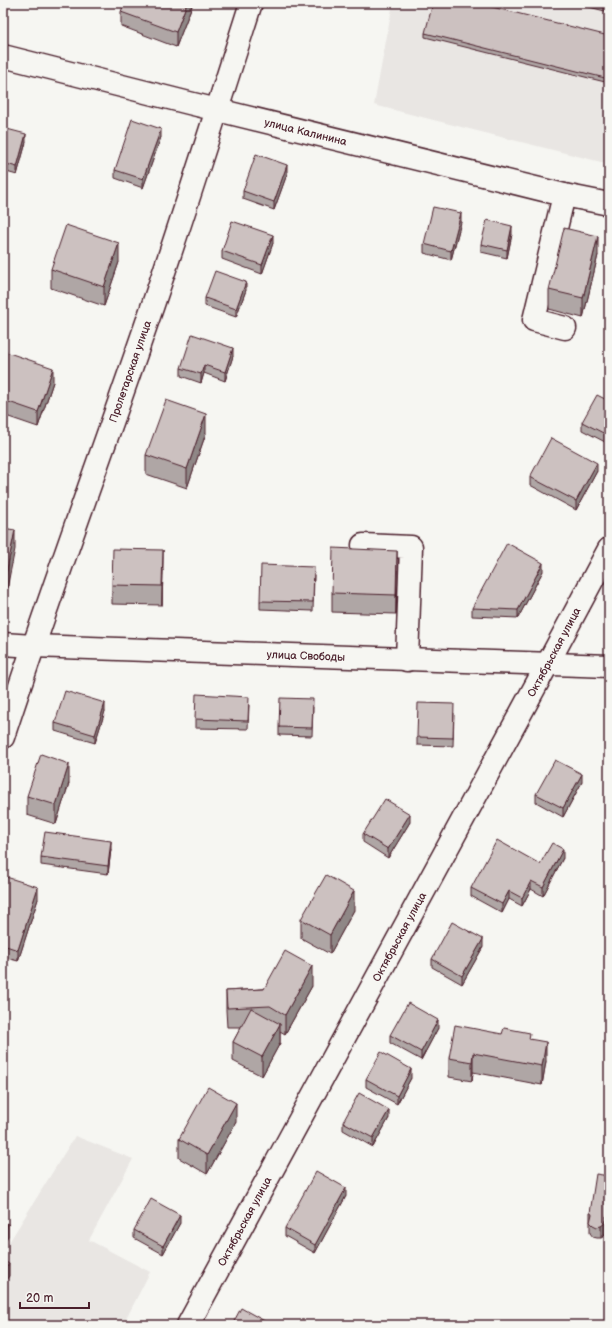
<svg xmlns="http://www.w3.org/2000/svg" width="612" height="1328" font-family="'Balsamiq Sans',sans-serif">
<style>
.built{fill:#e9e6e3}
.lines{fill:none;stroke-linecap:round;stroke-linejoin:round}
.minor-casing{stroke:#4a1f2b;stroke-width:25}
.minor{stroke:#f6f6f2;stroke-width:22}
.wall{fill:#afa6a5;stroke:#4a1f2b}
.shaded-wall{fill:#8f8786;stroke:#4a1f2b}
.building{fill:#ccc1c0;stroke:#4a1f2b}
.labels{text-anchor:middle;stroke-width:3.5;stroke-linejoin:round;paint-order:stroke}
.street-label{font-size:11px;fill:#4a1f2b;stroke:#f6f6f2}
</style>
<rect width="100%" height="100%" fill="#f6f6f2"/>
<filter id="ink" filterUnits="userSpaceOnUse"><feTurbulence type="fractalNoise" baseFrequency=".025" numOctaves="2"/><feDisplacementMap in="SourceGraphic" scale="8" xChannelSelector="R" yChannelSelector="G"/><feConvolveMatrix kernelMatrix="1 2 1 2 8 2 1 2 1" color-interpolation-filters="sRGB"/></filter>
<g filter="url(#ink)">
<g class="built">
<path d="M393,3H609V164L374,105Z"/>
<path d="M75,1136L133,1159L89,1240L150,1272L123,1325H3V1252Z"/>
</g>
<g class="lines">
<defs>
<g id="minor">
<path id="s1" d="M3,56L189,103L564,195L609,204"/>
<path d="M564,195L534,320L565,328"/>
<path d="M363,545L411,547L407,660"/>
<path id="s2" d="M3,644L33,646L609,666"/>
<path id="s3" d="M3,737C48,599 99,462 146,325C183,218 217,110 251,3"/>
<path id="s4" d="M188,1325L548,663L609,549"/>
</g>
</defs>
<use href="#minor" class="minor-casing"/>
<use href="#minor" class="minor"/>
</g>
<g class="wall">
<path d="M193,3L176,47L121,26V12Z"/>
<path d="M573,3H609V12Z"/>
<path d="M425,33L609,36V83L425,37Z"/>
<path d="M3,128L26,142L17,175L3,171Z"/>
<path d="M161,137L143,188L115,178V170Z"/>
<path d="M287,174L274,210L243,199V191Z"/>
<path d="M461,222L451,260L424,253V244Z"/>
<path d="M512,234L507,258L481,252V244Z"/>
<path d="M273,243L262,274L222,259V251Z"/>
<path d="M598,255L583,318L549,309V290Z"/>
<path d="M119,262L104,306L51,288V269Z"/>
<path d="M246,290L236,317L205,306V298Z"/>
<path d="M3,351L53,382L38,427L3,415Z"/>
<path d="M233,356L225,381L204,373L201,383L181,376V368Z"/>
<path d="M609,401V444L582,430V422Z"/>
<path d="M206,433L187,488L146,474V455Z"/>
<path d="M597,471L576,510L530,485V477Z"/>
<path d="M163,570L162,605L112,604V585Z"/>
<path d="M397,570L396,614L332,612V593Z"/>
<path d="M543,571L518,618L472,616V608Z"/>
<path d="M314,575L313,611L260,609V601Z"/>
<path d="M249,705L248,729L195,728V719Z"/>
<path d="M313,707L312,736L279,735V727Z"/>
<path d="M105,711L95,743L55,731V723Z"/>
<path d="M454,713L453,746L417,745V737Z"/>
<path d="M582,782L563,817L536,802V794Z"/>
<path d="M69,783L56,824L27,815V796Z"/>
<path d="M410,822L388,858L363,842V834Z"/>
<path d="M111,849L108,874L41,865V857Z"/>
<path d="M563,858L543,896L531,889L522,906L509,899L502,913L471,896V888Z"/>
<path d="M3,876L38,899L18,961L3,957Z"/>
<path d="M354,910L330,954L301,938V919Z"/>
<path d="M483,947L462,984L432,967V959Z"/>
<path d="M312,986L285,1034L280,1031V1043L262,1076L233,1061V1042L241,1027H227L226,1010V991Z"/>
<path d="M438,1028L421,1060L390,1043V1035Z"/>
<path d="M502,1034L530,1039L546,1061L542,1085L473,1072L472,1081L449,1077V1058Z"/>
<path d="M411,1078L397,1104L366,1087V1079Z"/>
<path d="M389,1118L373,1147L343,1130V1122Z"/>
<path d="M236,1122L207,1174L179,1158V1139Z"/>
<path d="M609,1176V1229L606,1228V1232L604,1236L601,1238H597L593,1237L590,1233V1213Z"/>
<path d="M346,1196L315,1253L285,1236V1228Z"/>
<path d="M180,1223L163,1254L134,1238V1230Z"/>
</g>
<g class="shaded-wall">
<path d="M187,3H193L176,47V32Z"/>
<path d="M161,129V137L143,188V179Z"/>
<path d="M26,134V142L17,175V167Z"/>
<path d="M287,165V174L274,210V202Z"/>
<path d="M461,213V222L451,260V251Z"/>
<path d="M512,226V234L507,258V250Z"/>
<path d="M273,235V243L262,274V265Z"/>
<path d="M598,236V255L583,318V298Z"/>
<path d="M119,243V262L104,306V287Z"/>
<path d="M246,282V290L236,317V309Z"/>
<path d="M233,348V356L225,381V372Z"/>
<path d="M204,365V373L201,383V374Z"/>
<path d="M53,368V382L38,427V412Z"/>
<path d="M206,414V433L187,488V469Z"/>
<path d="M597,463V471L576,510V501Z"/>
<path d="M15,530V549L3,608V589Z"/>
<path d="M163,550V570L162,605V586Z"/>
<path d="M397,551V570L396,614V595Z"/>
<path d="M543,563V571L518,618V610Z"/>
<path d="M105,703V711L95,743V735Z"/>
<path d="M69,764V783L56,824V805Z"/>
<path d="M582,774V782L563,817V808Z"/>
<path d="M410,814V822L388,858V849Z"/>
<path d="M111,841V849L108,874V866Z"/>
<path d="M563,849V858L543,896V887Z"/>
<path d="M531,881V889L522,906V898Z"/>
<path d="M38,887V899L18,961V950Z"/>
<path d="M354,891V910L330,954V935Z"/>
<path d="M509,891V899L502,913V904Z"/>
<path d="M483,939V947L462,984V976Z"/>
<path d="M8,966V978L3,991V979Z"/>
<path d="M312,966V986L285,1034V1015Z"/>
<path d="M438,1020V1028L421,1060V1052Z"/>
<path d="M280,1024V1043L262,1076V1057Z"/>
<path d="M546,1042V1061L542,1085V1066Z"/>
<path d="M473,1053V1072L472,1081V1062Z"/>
<path d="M411,1069V1078L397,1104V1096Z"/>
<path d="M236,1103V1122L207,1174V1155Z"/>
<path d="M389,1110V1118L373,1147V1138Z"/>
<path d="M346,1188V1196L315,1253V1245Z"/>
<path d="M180,1215V1223L163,1254V1246Z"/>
<path d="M606,1220V1232L604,1236L601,1238V1226Z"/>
<path d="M8,1224V1236L3,1244V1232Z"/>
<path d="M9,1264V1276L3,1284V1272Z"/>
</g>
<g class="building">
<path d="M124,3H187L176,32L121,12Z"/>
<path d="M433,3H476L609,36V79L425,33Z"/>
<path d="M590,3H609V8Z"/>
<path d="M132,119L161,129L143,179L115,170Z"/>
<path d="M3,128L26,134L17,167L3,163Z"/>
<path d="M256,154L287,165L274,202L243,191Z"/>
<path d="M433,207L461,213L451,251L424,244Z"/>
<path d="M487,220L512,226L507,250L481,244Z"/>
<path d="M232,221L273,235L262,265L222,251Z"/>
<path d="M66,225L119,243L104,287L51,269Z"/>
<path d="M564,228L598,236L583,298L549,290Z"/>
<path d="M215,271L246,282L236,309L205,298Z"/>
<path d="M192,334L233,348L225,372L204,365L201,374L181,368Z"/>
<path d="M3,351L53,368L38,412L3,400Z"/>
<path d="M597,395L609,401V436L582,422Z"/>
<path d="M166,400L206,414L187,469L146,455Z"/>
<path d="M551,438L597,463L576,501L530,477Z"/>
<path d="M3,528L15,530L3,589Z"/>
<path d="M507,543L543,563L518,610L472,608Z"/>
<path d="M333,548L397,551L396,595L332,593Z"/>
<path d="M113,549L163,550L162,586L112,585Z"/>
<path d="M261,565L314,567L313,602L260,601Z"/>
<path d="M65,691L105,703L95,735L55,723Z"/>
<path d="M196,694L249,697L248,721L195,719Z"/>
<path d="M280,698L313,699L312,728L279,727Z"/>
<path d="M418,703L454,704L453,738L417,737Z"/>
<path d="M41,754L69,764L56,805L27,796Z"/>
<path d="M555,760L582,774L563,808L536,794Z"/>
<path d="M385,799L410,814L388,849L363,834Z"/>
<path d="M45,832L111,841L108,866L41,857Z"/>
<path d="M497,840L540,864L552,843L563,849L543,887L531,881L522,898L509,891L502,904L471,888Z"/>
<path d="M326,875L354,891L330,935L301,919Z"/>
<path d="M3,876L38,887L18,950L3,945Z"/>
<path d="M452,922L483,939L462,976L432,959Z"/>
<path d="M285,951L312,966L285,1015L270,1006L227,1008L226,991L264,989Z"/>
<path d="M3,964L8,966L3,979Z"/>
<path d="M408,1003L438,1020L421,1052L390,1035Z"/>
<path d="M251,1008L280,1024L262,1057L233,1042Z"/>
<path d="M455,1025L502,1034L504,1028L530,1033L529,1039L546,1042L542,1066L473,1053L472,1062L449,1058Z"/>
<path d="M381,1052L411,1069L397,1096L366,1079Z"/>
<path d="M208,1087L236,1103L207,1155L179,1139Z"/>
<path d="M359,1093L389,1110L373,1138L343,1122Z"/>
<path d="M316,1171L346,1188L315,1245L285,1228Z"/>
<path d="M596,1174L609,1176V1217L606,1216V1220L604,1224L601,1226L597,1227L593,1225L590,1222L592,1214L590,1213Z"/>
<path d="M151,1199L180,1215L163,1246L134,1230Z"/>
<path d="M3,1222L8,1224L3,1232Z"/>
<path d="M3,1260L9,1264L3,1272Z"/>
<path d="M241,1308L270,1324V1325H232Z"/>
</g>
</g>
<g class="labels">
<g class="street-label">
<text dy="4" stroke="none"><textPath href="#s1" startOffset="312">улица Калинина</textPath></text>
<text dy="4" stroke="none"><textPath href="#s3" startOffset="387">Пролетарская улица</textPath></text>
<text dy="4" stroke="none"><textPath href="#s4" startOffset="766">Октябрьская улица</textPath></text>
<text dy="4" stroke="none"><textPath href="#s2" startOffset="303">улица Свободы</textPath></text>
<text dy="4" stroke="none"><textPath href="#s4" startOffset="442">Октябрьская улица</textPath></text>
<text dy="4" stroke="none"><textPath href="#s4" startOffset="118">Октябрьская улица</textPath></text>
</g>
</g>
<rect width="612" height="1328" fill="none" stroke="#f6f6f2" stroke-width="16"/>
<rect x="8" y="8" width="596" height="1312" fill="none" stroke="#4a1f2b" stroke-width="1.5" filter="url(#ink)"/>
<path d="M20 1302v6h69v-6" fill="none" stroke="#4a1f2b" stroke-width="2"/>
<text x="26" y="1302" font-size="12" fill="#4a1f2b" stroke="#f6f6f2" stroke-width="3" paint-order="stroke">20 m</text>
</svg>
